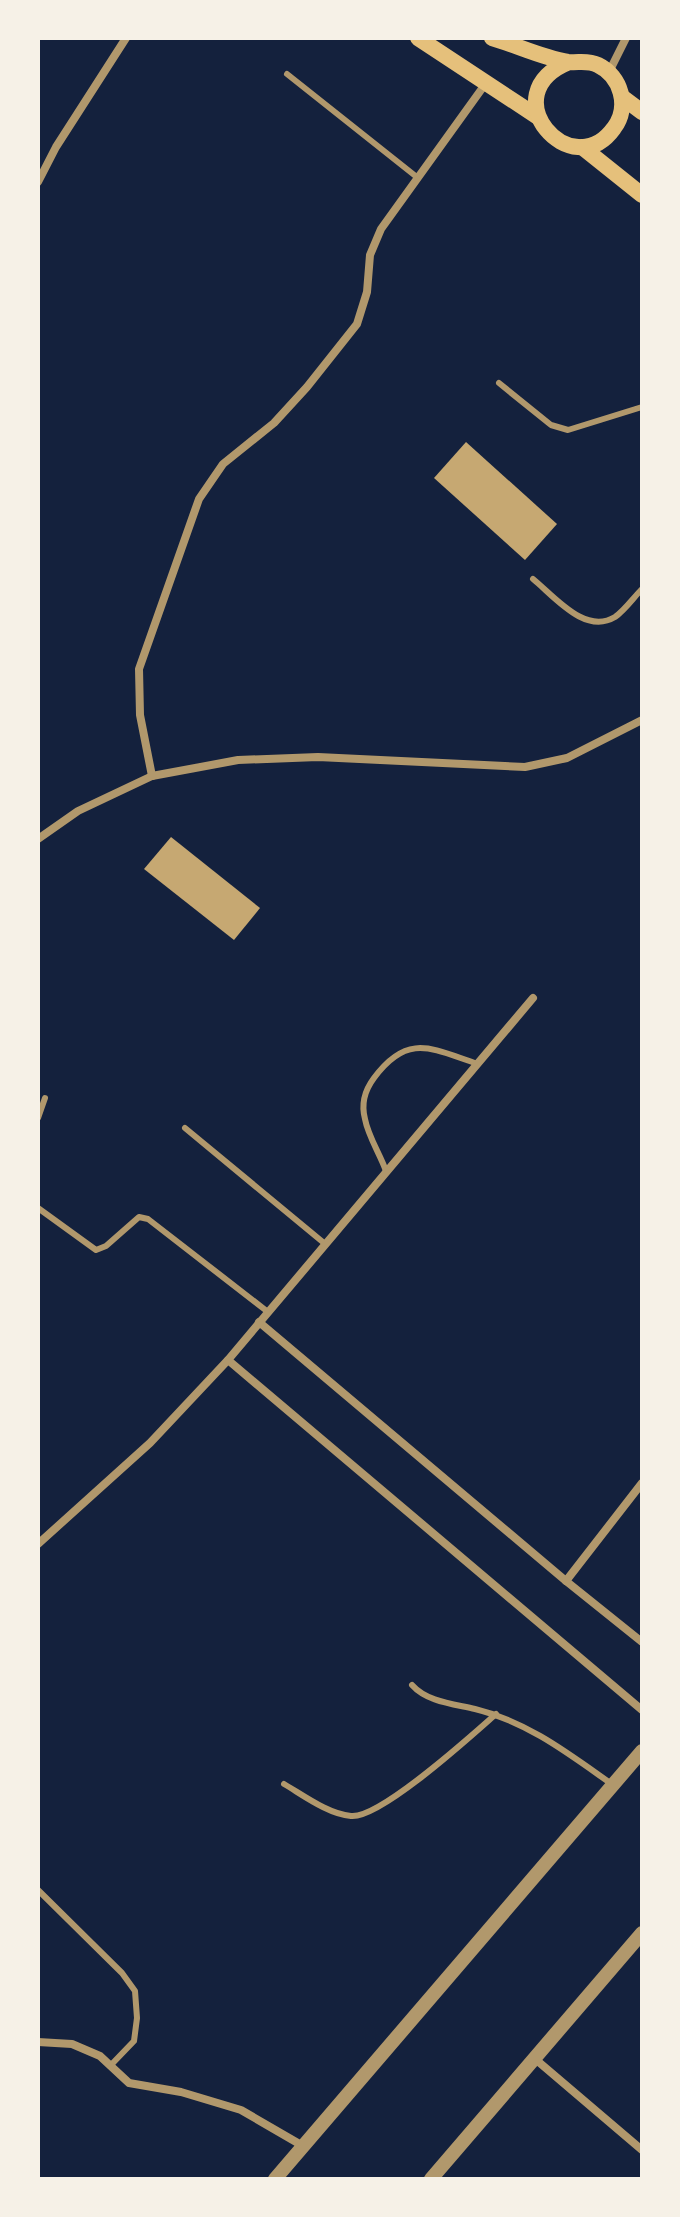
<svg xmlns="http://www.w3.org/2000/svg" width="680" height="2217" font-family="'Asap Condensed',sans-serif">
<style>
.building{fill:#c6a872}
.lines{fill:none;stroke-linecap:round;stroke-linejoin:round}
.service{stroke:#b1986c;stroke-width:6}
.minor{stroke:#b1986c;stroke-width:8}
.tertiary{stroke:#b1986c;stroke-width:14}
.secondary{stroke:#e5c07b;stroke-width:16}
</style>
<rect width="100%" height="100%" fill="#14213d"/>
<g class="building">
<path d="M466,442L557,524L525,560L434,478Z"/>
<path d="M171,837L260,908L234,940L144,869Z"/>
</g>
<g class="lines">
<g class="service">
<path d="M287,74L418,178"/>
<path d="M499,383L551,425L568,430L642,407"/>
<path d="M533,579C555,597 585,635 615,617C625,610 634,597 642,589"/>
<path d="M38,1118L45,1098"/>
<path d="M185,1128L324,1243"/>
<path d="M386,1171C380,1154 368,1136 365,1119C361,1104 365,1090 374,1078C408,1032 432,1049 478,1064"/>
<path d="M38,1208L96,1250L106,1246L139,1217L148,1219L268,1312"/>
<path d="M412,1685C427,1702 454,1704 475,1709C528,1722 569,1754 613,1785"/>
<path d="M284,1784C303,1795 328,1814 351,1816C380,1819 471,1736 496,1714"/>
<path d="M38,1890L122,1973L135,1991L137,2018L134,2041L110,2066"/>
</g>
<g class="minor">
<path d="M609,72L626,38"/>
<path d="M38,182L56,147L126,38"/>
<path d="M152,776L140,715L139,669L199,499L223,464L274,423L307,387L357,324L367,292L370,255L381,229L486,83"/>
<path d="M38,839L78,811L152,776L238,760L318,757L525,767L567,758L642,720"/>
<path d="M259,1322L566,1581L642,1642"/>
<path d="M228,1360L642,1710"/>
<path d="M38,1544L150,1443L228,1360L533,998"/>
<path d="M566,1581L642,1483"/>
<path d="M38,2042L72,2044L100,2056L129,2083L181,2092L241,2110L303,2146"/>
<path d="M534,2058L642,2150"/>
</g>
<g class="tertiary">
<path d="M275,2179L642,1751"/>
<path d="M431,2179L642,1933"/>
</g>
<g class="secondary">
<path d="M418,38L538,117"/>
<path d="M492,38C516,45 543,58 568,62C579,63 588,60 598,65C621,76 630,107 614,128C572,187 490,94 569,62"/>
<path d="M622,97L642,112"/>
<path d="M582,147L642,195"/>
</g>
</g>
<rect width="680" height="2217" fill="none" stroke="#f6f1e7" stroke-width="80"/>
</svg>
